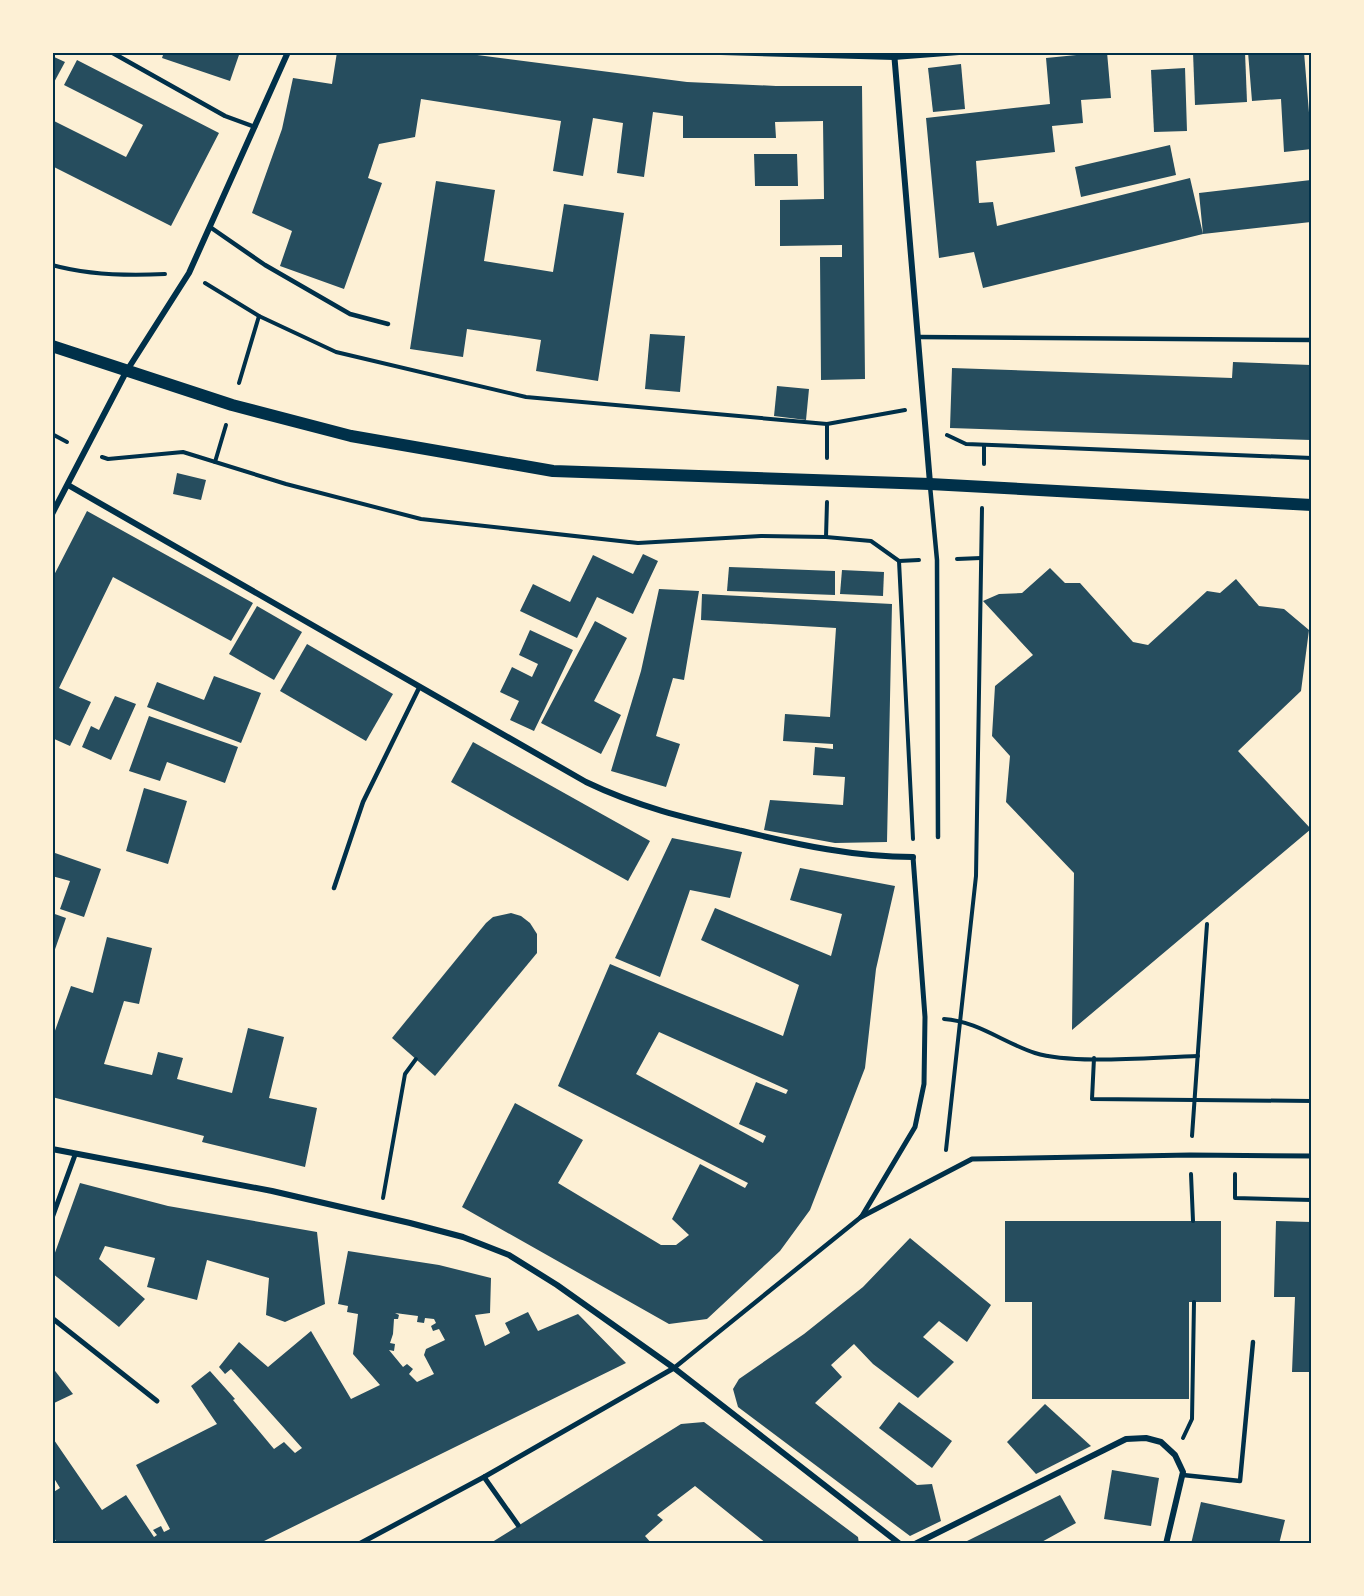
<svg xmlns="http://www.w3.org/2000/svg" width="1364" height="1596" font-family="Inter,sans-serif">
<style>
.building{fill:#264d5e;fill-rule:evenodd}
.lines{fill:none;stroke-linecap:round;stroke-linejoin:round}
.path{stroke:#003049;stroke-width:4}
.service{stroke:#003049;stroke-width:4.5}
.pedestrian{stroke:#003049;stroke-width:5}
.minor{stroke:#003049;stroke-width:6}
.secondary{stroke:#003049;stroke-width:12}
.neatline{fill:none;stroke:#003049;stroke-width:2}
</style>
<rect width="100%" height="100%" fill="#fdf0d5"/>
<g class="building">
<path d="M164,52H240L230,81L162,58Z"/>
<path d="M337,52H454L687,82L776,86H862L865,379L821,380L820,257H842V245L780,246V200L824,199L823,121L775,122L776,138H683V116L653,112L644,177L617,173L623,123L593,118L583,176L553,171L561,121L421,99L415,137L379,144L368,178L382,183L344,289L280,266L292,231L252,213L282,129L293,78L332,84Z"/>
<path d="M1107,52L1111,98L1081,100L1083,123L1052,126L1055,152L976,161L979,203L993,202L997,226L1190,178L1203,234L1199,193L1311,180V222L1203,234L983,288L974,252L939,258L926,118L1050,104L1046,58Z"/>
<path d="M1193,52H1245L1247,102L1195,105Z"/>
<path d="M1248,52H1304L1312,149L1284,152L1281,99L1252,101Z"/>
<path d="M52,56L65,62L52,86Z"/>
<path d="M77,60L219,133L171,226L52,166V120L126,157L143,125L64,85Z"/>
<path d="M961,64L965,109L933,112L928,68Z"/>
<path d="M1185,68L1187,131L1154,132L1151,70Z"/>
<path d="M1170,145L1176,175L1081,197L1075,167Z"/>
<path d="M754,154H797L798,186H755Z"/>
<path d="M436,181L495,190L484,261L553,272L564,204L624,213L598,381L536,371L541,340L467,329L463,357L410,349Z"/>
<path d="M650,334L685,336L680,392L645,389Z"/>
<path d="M1233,362L1311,365V440L950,428L952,368L1232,378Z"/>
<path d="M777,386L809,389L806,420L774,416Z"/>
<path d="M177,473L206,480L201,500L173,494Z"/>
<path d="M87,511L253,603L231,641L113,577L59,688L91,702L70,746L52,738V579Z"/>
<path d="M643,554L658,561L633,614L597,597L577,638L520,611L533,584L570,602L593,555L633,574Z"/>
<path d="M729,567L835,571V595L727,591Z"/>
<path d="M1050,568L1065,583H1080L1133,642L1148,645L1207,591L1220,593L1236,579L1259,606L1284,609L1309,630L1301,691L1238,751L1311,829L1072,1030L1074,873L1006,802L1010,756L992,736L995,686L1033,655L983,601L999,594L1022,593Z"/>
<path d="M842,570L884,572L883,596L840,594Z"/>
<path d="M659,589L699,591L684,680L673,678L656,736L680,744L666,787L611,771L641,671Z"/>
<path d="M702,594L892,604L887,842L835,843L764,830L770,800L843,805L845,777L813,775L815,747L833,749V744L783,741L785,714L830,717L836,628L701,620Z"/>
<path d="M257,606L302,632L274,680L229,654Z"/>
<path d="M595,621L627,638L594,701L621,715L601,754L541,723Z"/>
<path d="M530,630L573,650L534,731L510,720L519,701L500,692L512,667L532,677L538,664L519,655Z"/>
<path d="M307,644L393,694L366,741L280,691Z"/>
<path d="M214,676L261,693L241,743L147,707L157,682L204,700Z"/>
<path d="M115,696L136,704L111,760L82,747L91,726L99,730Z"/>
<path d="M149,716L238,747L225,783L167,762L160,781L129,771Z"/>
<path d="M473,742L650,841L628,881L451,782Z"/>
<path d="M144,788L187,801L168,864L126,851Z"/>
<path d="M672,838L742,852L730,898L690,890L660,977L615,958Z"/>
<path d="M55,853L101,869L84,917L60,909L70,881L52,876Z"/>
<path d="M800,868L895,886L876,969L865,1068L810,1210L780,1251L707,1319L669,1324L462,1207L515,1103L583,1140L558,1183L661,1245H676L689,1235L672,1219L700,1164L745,1188L748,1183L558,1086L610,964L783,1036L799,985L701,940L715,908L831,956L842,914L790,900ZM659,1032L788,1090L786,1094L756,1082L739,1124L766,1136L763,1143L636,1074Z"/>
<path d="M52,913L66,918L53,955H52Z"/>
<path d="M511,913L521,916L530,923L537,934V953L435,1076L392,1038L486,923L493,917Z"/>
<path d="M107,937L152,948L139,1004L124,1001L104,1064L152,1075L158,1052L183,1058L177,1079L232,1093L248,1028L284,1037L269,1098L317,1108L305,1167L202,1142L204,1136L52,1097V1039L71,986L93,993Z"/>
<path d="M80,1183L168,1206L317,1232L325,1304L285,1322L266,1315L269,1278L207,1260L197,1300L147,1287L155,1258L105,1246L99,1259L145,1299L119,1327L52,1273V1261Z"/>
<path d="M1005,1221H1221V1302H1189V1399H1032V1302H1005Z"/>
<path d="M1276,1221L1311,1222V1372H1292L1295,1297H1274Z"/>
<path d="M910,1238L991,1305L967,1342L939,1321L923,1337L954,1362L918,1398L873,1364L854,1344L831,1365L842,1377L815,1403L917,1485L932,1484L941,1521L910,1536L738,1407L733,1389L739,1379L804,1334L863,1287Z"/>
<path d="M348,1251L439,1265L491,1278L490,1313L475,1315L485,1346L510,1333L505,1323L528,1312L538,1331L578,1314L626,1363L258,1544H58L52,1535V1493L60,1488L52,1475V1437L102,1510L126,1495L154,1537L157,1535L153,1530L161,1526L164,1532L170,1529L136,1465L217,1424L191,1386L210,1371L235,1399L233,1400L274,1449L284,1442L295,1453L302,1448L231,1369L225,1374L219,1367L239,1342L268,1367L311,1331L351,1399L380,1385L353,1354L358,1314L347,1312L348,1306L338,1304ZM395,1313L418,1316L417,1322L424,1323L425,1318L434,1319L436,1323L431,1326L433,1331L439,1329L445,1340L426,1349L424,1355L434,1374L417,1382L409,1374L413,1369L407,1364L403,1367L389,1350L394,1351L395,1344L390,1343L393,1334L394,1319H398L399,1315Z"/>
<path d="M52,1367L73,1394L52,1404Z"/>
<path d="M899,1402L952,1441L932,1468L879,1428Z"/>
<path d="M1045,1404L1091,1446L1036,1474L1007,1442Z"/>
<path d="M704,1422L858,1537L859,1544H767L695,1486L657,1515L663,1520L645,1536L652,1544H489L681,1424Z"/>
<path d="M1112,1470L1159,1478L1151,1526L1104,1519Z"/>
<path d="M1060,1495L1076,1523L1038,1544H961Z"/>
<path d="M1201,1502L1285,1520L1279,1544H1191Z"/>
</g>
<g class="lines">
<g class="path">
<path d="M52,265C88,275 128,276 165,274"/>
<path d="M205,283L259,316L336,352L526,397L827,424L905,410"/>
<path d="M239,383L259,316"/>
<path d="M52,434L67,442"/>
<path d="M947,435L966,444L1312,458"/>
<path d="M102,457L108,459L183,452L286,484L421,519L638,543L761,536L826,537L871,541L899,561L919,560"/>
<path d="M827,458V424"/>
<path d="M215,462L226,425"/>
<path d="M984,464V445"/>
<path d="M826,537L827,502"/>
<path d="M957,559L981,558"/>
<path d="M899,561L913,839"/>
<path d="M944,1019C977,1021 1004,1043 1035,1053C1074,1065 1154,1057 1198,1056"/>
<path d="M1094,1058L1092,1099L1312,1101"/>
<path d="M1192,1136L1207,924"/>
<path d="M946,1150L976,876L982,508"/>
<path d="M1191,1174L1193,1221"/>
<path d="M1235,1174V1198L1312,1200"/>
<path d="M383,1198L405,1074L416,1059"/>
<path d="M1183,1438L1192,1419L1194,1302"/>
</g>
<g class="service">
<path d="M111,52L225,116L255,127"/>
<path d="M210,227L265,265L350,314L388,324"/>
<path d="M918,337L1312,340"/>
<path d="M930,486L937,560L938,837"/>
<path d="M334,888L363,802L419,688"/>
<path d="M674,1368L861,1217"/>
<path d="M1183,1475L1240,1481L1253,1342"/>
</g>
<g class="pedestrian">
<path d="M862,1216L915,1127L924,1084L925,1017L913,857"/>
<path d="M861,1217L972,1159L1190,1155L1312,1156"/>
<path d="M52,1218L75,1155"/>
<path d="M52,1318L157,1401"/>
<path d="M484,1477L518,1525"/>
<path d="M359,1544L484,1477L674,1368"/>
</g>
<g class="minor">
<path d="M721,52L894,57L959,52"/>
<path d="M894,52L930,483"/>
<path d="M68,485L586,782C638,807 686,818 742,831C799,845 855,857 913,857"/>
<path d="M52,514L126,372L189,273L288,52"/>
<path d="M52,1149L272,1191L410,1223L463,1237L509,1255L557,1285L674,1368L900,1544"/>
<path d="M915,1544L1126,1439L1146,1438L1161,1442L1175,1455L1183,1472L1166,1544"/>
</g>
<path class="secondary" d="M52,346L232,405L351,436L553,471L930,484L1312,505"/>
</g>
<rect width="1364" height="1596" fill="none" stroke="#fdf0d5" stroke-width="108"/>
<rect x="54" y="54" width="1256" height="1488" class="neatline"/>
</svg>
